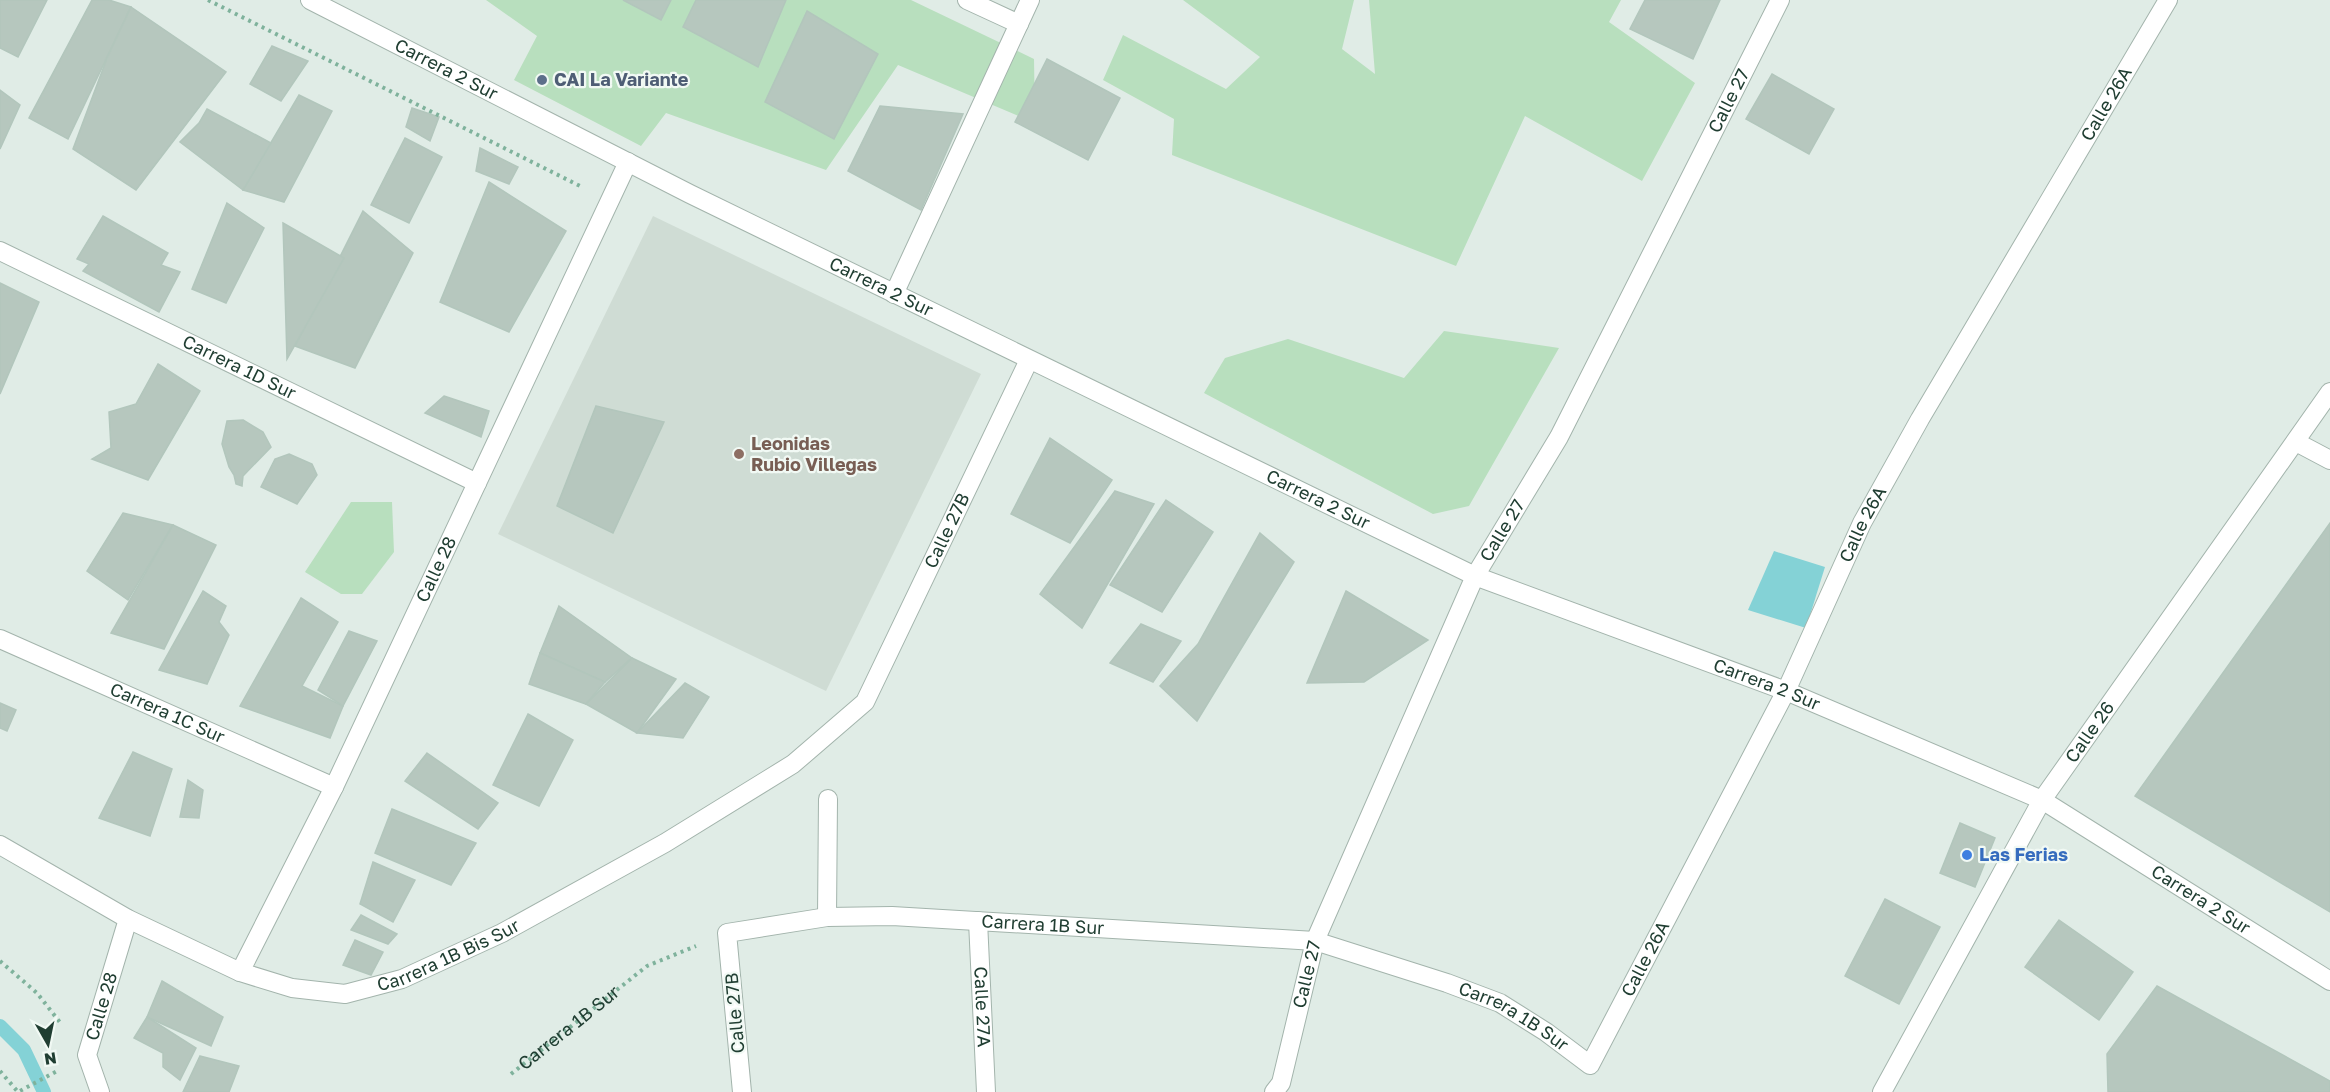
<svg xmlns="http://www.w3.org/2000/svg" width="2330" height="1092" font-family="'Golos Text',sans-serif">
<style>
.built{fill:#cfdcd4}
.green{fill:#b8dfbe}
.water{fill:#84d2d6}
.lines{fill:none;stroke-linecap:round;stroke-linejoin:round}
.stream{stroke:#84d2d6;stroke-width:14}
.building{fill:#b6c7be;stroke:#b2c6bc;stroke-width:1.5}
.minor-casing{stroke:#a3b4ac;stroke-width:20}
.path{stroke:#7fb29c;stroke-width:4;stroke-dasharray:3 4.5;stroke-linecap:butt}
.minor{stroke:#fff;stroke-width:18}
.service-dot{fill:#5c6f8a;stroke:#f1f9f4;stroke-width:2}
.education-dot{fill:#8d6e63;stroke:#f1f9f4;stroke-width:2}
.shop-dot{fill:#3f7fe0;stroke:#f1f9f4;stroke-width:2}
.labels{text-anchor:middle;stroke-width:4.5;stroke-linejoin:round;paint-order:stroke}
.street-label{font-size:18px;fill:#203e32;stroke:#f1f9f4}
.service-label{font-size:18px;font-weight:bold;fill:#4e5e75;stroke:#f1f9f4;text-anchor:start}
.education-label{font-size:18px;font-weight:bold;fill:#785e54;stroke:#f1f9f4;text-anchor:start}
.shop-label{font-size:18px;font-weight:bold;fill:#366cbe;stroke:#f1f9f4;text-anchor:start}
</style>
<rect width="100%" height="100%" fill="#e0ece6"/>
<path class="built" d="M653,216L981,374L826,691L498,534Z"/>
<g class="green">
<path d="M486,0H911L1034,59L1035,123L898,65L826,170L666,113L641,146L514,80L537,36Z"/>
<path d="M1183,0H1354L1342,49L1375,74L1369,0H1621L1609,22L1695,83L1642,181L1525,116L1456,266L1172,155L1174,119L1103,80L1123,35L1226,89L1260,57Z"/>
<path d="M1444,331L1559,348L1469,506L1433,514L1204,393L1225,358L1288,339L1404,378Z"/>
<path d="M351,502H392L394,552L362,594H341L305,572Z"/>
</g>
<path class="water" d="M1774,551L1825,567L1806,628L1748,610Z"/>
<g class="lines">
<path class="stream" d="M0,1026L24,1050L44,1092"/>
</g>
<g class="building">
<path d="M0,0H47L18,57L0,48Z"/>
<path d="M92,0H109L131,7L68,139L29,118Z"/>
<path d="M623,0H671L661,20Z"/>
<path d="M696,0H786L758,67L683,27Z"/>
<path d="M1645,0H1720L1693,59L1630,29Z"/>
<path d="M131,7L226,72L136,190L73,149L107,58Z"/>
<path d="M807,11L878,54L834,139L765,102Z"/>
<path d="M272,46L308,61L281,101L250,84Z"/>
<path d="M1047,59L1120,98L1088,160L1015,122Z"/>
<path d="M1772,74L1834,109L1809,154L1746,119Z"/>
<path d="M0,90L20,105L0,149Z"/>
<path d="M299,95L332,111L284,202L243,190Z"/>
<path d="M880,106L963,114L921,210L848,171Z"/>
<path d="M412,108L439,117L430,141L406,127Z"/>
<path d="M207,109L271,143L243,190L180,142L199,123Z"/>
<path d="M405,138L442,157L409,223L371,205Z"/>
<path d="M480,148L518,167L509,184L476,171Z"/>
<path d="M489,182L566,231L509,332L440,302Z"/>
<path d="M227,203L264,228L226,303L192,289Z"/>
<path d="M363,211L413,253L355,368L295,346Z"/>
<path d="M103,216L168,253L161,265L180,272L159,312L83,271L89,264L77,259Z"/>
<path d="M283,223L344,258L287,359Z"/>
<path d="M0,283L39,302L0,394Z"/>
<path d="M158,364L200,391L148,480L92,459L111,448L109,412L136,404Z"/>
<path d="M444,396L489,411L481,437L425,413Z"/>
<path d="M596,406L664,422L613,533L557,506Z"/>
<path d="M243,420L263,432L271,447L243,476L242,486L236,484L234,475L229,467L222,444L227,421Z"/>
<path d="M1050,438L1112,480L1070,543L1011,514Z"/>
<path d="M289,454L312,464L317,475L297,504L261,487L275,459Z"/>
<path d="M1115,491L1154,504L1082,628L1040,594Z"/>
<path d="M1166,500L1213,532L1162,612L1110,585Z"/>
<path d="M123,513L173,525L128,600L87,571Z"/>
<path d="M2330,523V912L2135,796Z"/>
<path d="M173,525L216,545L164,649L111,633Z"/>
<path d="M1260,533L1294,562L1197,721L1160,686L1198,644Z"/>
<path d="M203,591L226,606L219,622L229,635L207,684L159,670Z"/>
<path d="M1346,591L1428,640L1364,682L1307,683Z"/>
<path d="M301,598L338,622L302,686L343,706L330,738L240,706Z"/>
<path d="M559,606L632,658L605,682L540,653Z"/>
<path d="M1141,624L1181,641L1153,682L1110,663Z"/>
<path d="M349,631L377,641L343,706L318,690Z"/>
<path d="M540,653L605,682L586,704L529,684Z"/>
<path d="M632,658L676,679L637,733L586,704Z"/>
<path d="M685,683L709,697L683,738L637,733Z"/>
<path d="M0,703L16,710L7,731L0,728Z"/>
<path d="M528,714L573,740L539,806L493,785Z"/>
<path d="M133,752L172,769L150,836L99,818Z"/>
<path d="M427,753L498,803L478,829L405,781Z"/>
<path d="M188,780L203,790L199,818L180,817Z"/>
<path d="M392,809L476,843L451,885L375,853Z"/>
<path d="M1960,823L1995,838L1975,887L1940,873Z"/>
<path d="M373,862L415,880L393,922L360,904Z"/>
<path d="M1885,899L1940,927L1899,1004L1845,976Z"/>
<path d="M361,915L397,934L388,944L351,930Z"/>
<path d="M2059,920L2133,972L2099,1020L2025,967Z"/>
<path d="M355,940L383,952L371,975L343,965Z"/>
<path d="M162,981L223,1017L211,1046L147,1017Z"/>
<path d="M2157,986L2330,1081V1092H2108L2107,1054Z"/>
<path d="M147,1017L196,1048L180,1080L163,1067V1053L134,1038Z"/>
<path d="M200,1056L239,1066L229,1092H183Z"/>
</g>
<g class="lines">
<defs>
<g id="minor">
<path id="s2" d="M310,0L690,194L1475,576L1786,691L2042,800L2330,981"/>
<path d="M967,0L1019,24"/>
<path id="s3" d="M0,251L477,483"/>
<path d="M894,294L1030,0"/>
<path d="M2296,442L2330,460"/>
<path id="s4" d="M0,639L334,787"/>
<path id="s5" d="M0,845L128,919L240,972L292,988L345,994L402,979L502,933L665,843L793,764L865,702L1029,360"/>
<path d="M827,917L828,799"/>
<path id="s6" d="M978,921L986,1092"/>
<path id="s7" d="M240,972L334,787L628,162"/>
<path id="s8" d="M100,1092L87,1055L128,919"/>
<path id="s9" d="M742,1092L727,933L827,917L892,916L1315,941L1447,983L1500,1003L1546,1032L1590,1065L1786,691L1862,523L1920,419L2168,0"/>
<path id="s10" d="M1274,1092L1281,1083L1315,941L1475,576L1559,437L1780,0"/>
<path id="s11" d="M1882,1092L2042,800L2330,392"/>
</g>
</defs>
<use href="#minor" class="minor-casing"/>
<g class="path">
<path d="M208,0L582,187"/>
<path d="M0,961L37,993L62,1025"/>
<path d="M0,1071L18,1092L59,1070"/>
<path id="s1" d="M511,1074L647,966L696,946"/>
</g>
<use href="#minor" class="minor"/>
</g>
<circle class="service-dot" cx="542" cy="80" r="6"/>
<circle class="education-dot" cx="739" cy="454" r="6"/>
<circle class="shop-dot" cx="1967" cy="855" r="6"/>
<g class="labels">
<g class="street-label">
<text dy="6" stroke="none"><textPath href="#s2" startOffset="153">Carrera 2 Sur</textPath></text>
<text dy="6" stroke="none"><textPath href="#s10" startOffset="1095">Calle 27</textPath></text>
<text dy="6" stroke="none"><textPath href="#s9" startOffset="2146">Calle 26A</textPath></text>
<text dy="6" stroke="none"><textPath href="#s2" startOffset="639">Carrera 2 Sur</textPath></text>
<text dy="6" stroke="none"><textPath href="#s3" startOffset="266">Carrera 1D Sur</textPath></text>
<text dy="6" stroke="none"><textPath href="#s2" startOffset="1125">Carrera 2 Sur</textPath></text>
<text dy="6" stroke="none"><textPath href="#s9" startOffset="1660">Calle 26A</textPath></text>
<text dy="6" stroke="none"><textPath href="#s10" startOffset="609">Calle 27</textPath></text>
<text dy="6" stroke="none"><textPath href="#s5" startOffset="1170">Calle 27B</textPath></text>
<text dy="6" stroke="none"><textPath href="#s7" startOffset="448">Calle 28</textPath></text>
<text dy="6" stroke="none"><textPath href="#s2" startOffset="1611">Carrera 2 Sur</textPath></text>
<text dy="6" stroke="none"><textPath href="#s4" startOffset="183">Carrera 1C Sur</textPath></text>
<text dy="6" stroke="none"><textPath href="#s11" startOffset="416">Calle 26</textPath></text>
<text dy="6" stroke="none"><textPath href="#s2" startOffset="2097">Carrera 2 Sur</textPath></text>
<text dy="6" stroke="none"><textPath href="#s9" startOffset="477">Carrera 1B Sur</textPath></text>
<text dy="6" stroke="none"><textPath href="#s5" startOffset="490">Carrera 1B Bis Sur</textPath></text>
<text dy="6" stroke="none"><textPath href="#s9" startOffset="1174">Calle 26A</textPath></text>
<text dy="6" stroke="none"><textPath href="#s10" startOffset="123">Calle 27</textPath></text>
<text dy="6" stroke="none"><textPath href="#s8" startOffset="90">Calle 28</textPath></text>
<text dy="6" stroke="none"><textPath href="#s6" startOffset="86">Calle 27A</textPath></text>
<text transform="translate(735 1013) rotate(-95)" y="6">Calle 27B</text>
<text dy="6" stroke="none"><textPath href="#s9" startOffset="963">Carrera 1B Sur</textPath></text>
<text dy="6" stroke="none"><textPath href="#s1" startOffset="74">Carrera 1B Sur</textPath></text>
</g>
<g class="service-label">
<text x="554" y="86">CAI La Variante</text>
</g>
<g class="education-label">
<text x="751" y="450">Leonidas<tspan x="751" dy="21">Rubio Villegas</tspan></text>
</g>
<g class="shop-label">
<text x="1979" y="861">Las Ferias</text>
</g>
</g>
<g transform="translate(48 1044) rotate(171)" stroke="#f1f9f4" stroke-width="4.5" paint-order="stroke">
<path d="M0-4.5L10 22L0 15L-10 22Z" fill="#203e32"/>
<text y="-9" font-size="16" font-weight="bold" text-anchor="middle" fill="#203e32">N</text>
</g>
</svg>
